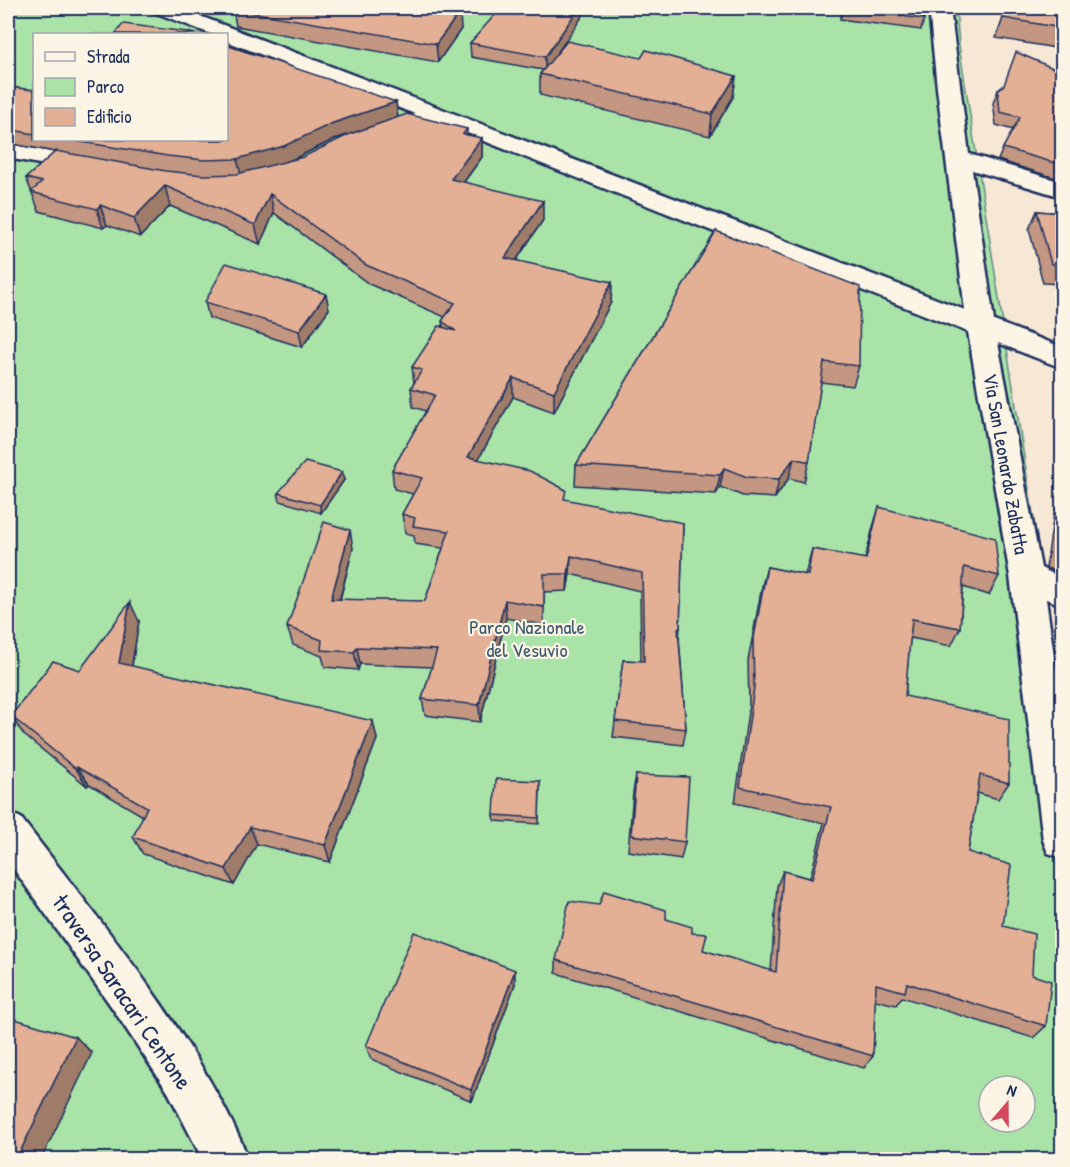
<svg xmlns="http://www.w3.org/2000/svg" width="1070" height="1167" font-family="'Patrick Hand',sans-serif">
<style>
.green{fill:#a9e3a8;stroke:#628983;stroke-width:1.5;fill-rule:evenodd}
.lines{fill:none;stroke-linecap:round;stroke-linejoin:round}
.minor-casing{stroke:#1b2f5e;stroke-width:5}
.minor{fill:#fcf5e5;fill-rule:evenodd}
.wall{fill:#c39781;stroke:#1b2f5e;stroke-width:1.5}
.shaded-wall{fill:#9f7b69;stroke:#1b2f5e;stroke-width:1.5}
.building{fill:#e3b096;stroke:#1b2f5e;stroke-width:1.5}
.labels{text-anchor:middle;stroke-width:4.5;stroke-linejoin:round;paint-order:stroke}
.street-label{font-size:20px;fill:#1b2f5e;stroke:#fcf5e5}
.park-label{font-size:20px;fill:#3e5c70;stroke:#fcf5e5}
.near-street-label{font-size:24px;fill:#1b2f5e;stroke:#fcf5e5}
</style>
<rect width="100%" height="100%" fill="#f7e7d5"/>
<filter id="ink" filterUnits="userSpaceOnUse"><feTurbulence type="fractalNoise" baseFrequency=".0167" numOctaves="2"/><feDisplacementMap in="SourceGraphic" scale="12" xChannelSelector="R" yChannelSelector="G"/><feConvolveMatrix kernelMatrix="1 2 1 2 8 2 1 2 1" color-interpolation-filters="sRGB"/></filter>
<g filter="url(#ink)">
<path class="green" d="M8,8H956L959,45L1062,698V1159H8ZM34,34H226V140H34ZM989,1086H1025V1122H989Z"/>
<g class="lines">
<defs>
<g id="minor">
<path d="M150,8H179L965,310L937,88L929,8H950L969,154L1062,182V197L972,170L994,321L1062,347V368L998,343L1041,568L1062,578V605L1046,599L1062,713V858L1048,853L1043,840L1010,576L968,332L436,122L381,139L373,137L369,132L373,127L415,114L226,41V34H211L154,12Z"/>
<path d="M8,144L92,160L101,162L104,167L101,172L92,174L8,158Z"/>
<path d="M8,812L21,818C100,922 199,1038 249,1160H203L168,1092L111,1006L8,861Z"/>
</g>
</defs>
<use href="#minor" class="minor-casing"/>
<use href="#minor" class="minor"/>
</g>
<g class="wall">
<path d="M588,8L553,58H641L736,76L733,97L710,136L540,95V74L543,70L471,57L470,43Z"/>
<path d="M843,8L924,19L921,30L840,19Z"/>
<path d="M1062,8V49L996,38L1003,18Z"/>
<path d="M233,9L461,29L438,62L236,26Z"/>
<path d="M1062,72V180L998,160L1003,148L1013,130L996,125L993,103L998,90Z"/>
<path d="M8,87L34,90V140H226L396,102L398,118L335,139L291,160L467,129V134L482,138V157L464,182L543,220L516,261L612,282L611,302L554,412L513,397L478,460L565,500L683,523L680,628L679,637L686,729L683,745L613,737L623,660L641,661L640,591L570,574L567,591L544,592V625L506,618L480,722L425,715L422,699L432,667L360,664L358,670L325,667L322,656L293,645L287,627L353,548L340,600L425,601L443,548L415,544L414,535L405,533L402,514L413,494L394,489L392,470L426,411L413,407L411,388L414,383L412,367L443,327L442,321L445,317L369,284L274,213L260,244L170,206L140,237L107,225L103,228L39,211L26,178L55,152L8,143Z"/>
<path d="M1037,211L1062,213V284L1043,283L1029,229Z"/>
<path d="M716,231L859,366L853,386L821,382L809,462L804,482L789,478L775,498L743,496L720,487L716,494L575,485L576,465Z"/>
<path d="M205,302L329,309L302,347L209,318Z"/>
<path d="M344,480L321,513L280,501L278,493Z"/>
<path d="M1062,498V573L1046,568L1054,513Z"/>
<path d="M879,507L999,576L989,595L963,587L960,628L951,646L910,638L905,696L1009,783L998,799L977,793L968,852L1003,926L1032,975L1046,1026L1033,1038L902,997L896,1005L875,1000L873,1056L864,1068L556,973V960L666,919L692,933L703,950L771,971L777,886L783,871L810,878L824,823L735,803L749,705L748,661L762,586L767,567L805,575L812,549L865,559L873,527Z"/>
<path d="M139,621L132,666L377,739L330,862L257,844L234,885L143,854L133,837L143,816L89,784L87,786L24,735L11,716L80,670Z"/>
<path d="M636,775L685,842L681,859L628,851L633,792Z"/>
<path d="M540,781L539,824L495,821L494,815Z"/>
<path d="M515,984L472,1101L371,1059L366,1046Z"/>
</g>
<g class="shaded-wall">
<path d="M579,8H588L545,71V57Z"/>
<path d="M460,12L461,29L438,62L436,44Z"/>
<path d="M736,76L733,97L710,136L712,114Z"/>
<path d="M396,102L398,118L335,139L287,162L241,175L237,159L333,123Z"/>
<path d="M482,138V157L452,198L451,179Z"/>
<path d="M165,186L170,206L140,237L134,218Z"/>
<path d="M270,194L274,213L260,244L255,225Z"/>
<path d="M543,201V220L505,277V258Z"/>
<path d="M100,205L107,225L103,228L97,209Z"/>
<path d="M612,282L611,302L554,412V392Z"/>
<path d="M326,294L329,309L302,347L299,331Z"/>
<path d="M513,378V397L469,476L468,457Z"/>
<path d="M794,458L789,478L775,498L779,479Z"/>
<path d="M724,468L720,487L716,494L720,475Z"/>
<path d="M342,472L344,480L321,513L320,505Z"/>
<path d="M350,530L353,548L335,617L331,599Z"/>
<path d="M571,556L570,574L567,591L568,574Z"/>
<path d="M505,600L506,618L480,722L479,705Z"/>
<path d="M130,602L139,621L129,682L119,663Z"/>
<path d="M357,647L360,664L358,670L354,652Z"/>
<path d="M373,721L377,739L330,862L325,845Z"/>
<path d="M77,767L89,784L87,786L76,769Z"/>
<path d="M250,827L257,844L234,885L226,869Z"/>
<path d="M515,970V984L472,1101L471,1090Z"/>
<path d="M76,1037L92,1053L41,1160H16Z"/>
</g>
<g class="building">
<path d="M235,8H435L460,12L436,44L233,9Z"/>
<path d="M501,8H579L545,57L470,43Z"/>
<path d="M843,8H923L924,19Z"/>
<path d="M1008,8H1062V28L1003,18Z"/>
<path d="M123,24L187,32L195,34H115Z"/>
<path d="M567,41L641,58L646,50L736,76L712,114L540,74Z"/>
<path d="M226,45L396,102L333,123L284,146L237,159L205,160L168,156L69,140H226Z"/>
<path d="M1016,52L1062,72V165L1003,148L1020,117L1000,112L998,90L1004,85Z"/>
<path d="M8,87L34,90V134L8,129Z"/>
<path d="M407,114L467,129L463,134L482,138L451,179L543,201L505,258L612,282L554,392L513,378L468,457L530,471L566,490L564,499L683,523L680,628H678L686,729L615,721L623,660L644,661L642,573L571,556L568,574H544V607L505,600L479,705L422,699L437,650L357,647L354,652L321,650L322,640L287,627L324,522L350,530L331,599L425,601L449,531L413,526L415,518L402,514L422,478L392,470L435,395L411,388L422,370L412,367L439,326L456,331L442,321L455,303L366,265L270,194L255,225L165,186L134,218L100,205L97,209L31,192L42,182L26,178L56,151L166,171L204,175L237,174L303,157L350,134Z"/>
<path d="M1037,211L1062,213V265L1051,264Z"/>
<path d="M716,231L860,287L859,366L824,362L809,462L794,458L779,479L747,477L724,468L720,475L576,465Z"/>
<path d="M226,263L326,294L299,331L205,302Z"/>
<path d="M305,462L342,472L320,505L278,493Z"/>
<path d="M879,507L995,538L999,576L964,567L960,628L912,619L905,696L1009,719V783L980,775L968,852L1011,865L1003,926L1034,934L1032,975L1051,981L1046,1026L907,983L905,992L876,984L873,1056L556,960L569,901L599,905L604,891L666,910V919L692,927V933L707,934L703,950L776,972L783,871L812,879L831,807L740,787L754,687L753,643L767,567L808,575L812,549L866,559Z"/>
<path d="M1062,523V545L1060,544Z"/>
<path d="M130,602L119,663L373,721L325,845L250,827L226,869L133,837L147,807L77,767L76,769L11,716L53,661L80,670Z"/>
<path d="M636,775L689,777L685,842L631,835Z"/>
<path d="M496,779L540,781L539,818L494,815Z"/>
<path d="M414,932L515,970L471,1090L366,1046Z"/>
<path d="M8,1017L76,1037L16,1160H8Z"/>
</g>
</g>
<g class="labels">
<g class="street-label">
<text transform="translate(1006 464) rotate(80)" y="7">Via San Leonardo Zabatta</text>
</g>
<g class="park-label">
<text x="527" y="634">Parco Nazionale<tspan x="527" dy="23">del Vesuvio</tspan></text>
</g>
<g class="near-street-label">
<text transform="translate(122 992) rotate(56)" y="8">traversa Saracari Centone</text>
</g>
</g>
<rect width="1070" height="1167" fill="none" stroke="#fcf5e5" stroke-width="30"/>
<rect x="15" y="15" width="1040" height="1137" fill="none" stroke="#1b2f5e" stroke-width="2" filter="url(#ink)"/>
<rect x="33" y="33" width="195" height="108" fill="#fcf5e5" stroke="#a2a6af" stroke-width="1.5"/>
<rect x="45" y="52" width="30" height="9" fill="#fcf5e5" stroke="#a2a6af" stroke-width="1.5"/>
<text x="87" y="63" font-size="18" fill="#1b2f5e">Strada</text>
<rect x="45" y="78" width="30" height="18" fill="#a9e3a8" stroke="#a2a6af" stroke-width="1.5"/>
<text x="87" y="93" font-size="18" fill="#1b2f5e">Parco</text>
<rect x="45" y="108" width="30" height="18" fill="#e3b096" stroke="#a2a6af" stroke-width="1.5"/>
<text x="87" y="123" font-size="18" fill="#1b2f5e">Edificio</text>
<g transform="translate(1007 1104) rotate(20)"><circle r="28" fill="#fcf5e5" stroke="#a2a6af" stroke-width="1.5"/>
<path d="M0-4.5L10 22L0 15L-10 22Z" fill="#d1495b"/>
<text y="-9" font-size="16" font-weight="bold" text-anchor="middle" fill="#1b2f5e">N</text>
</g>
</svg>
